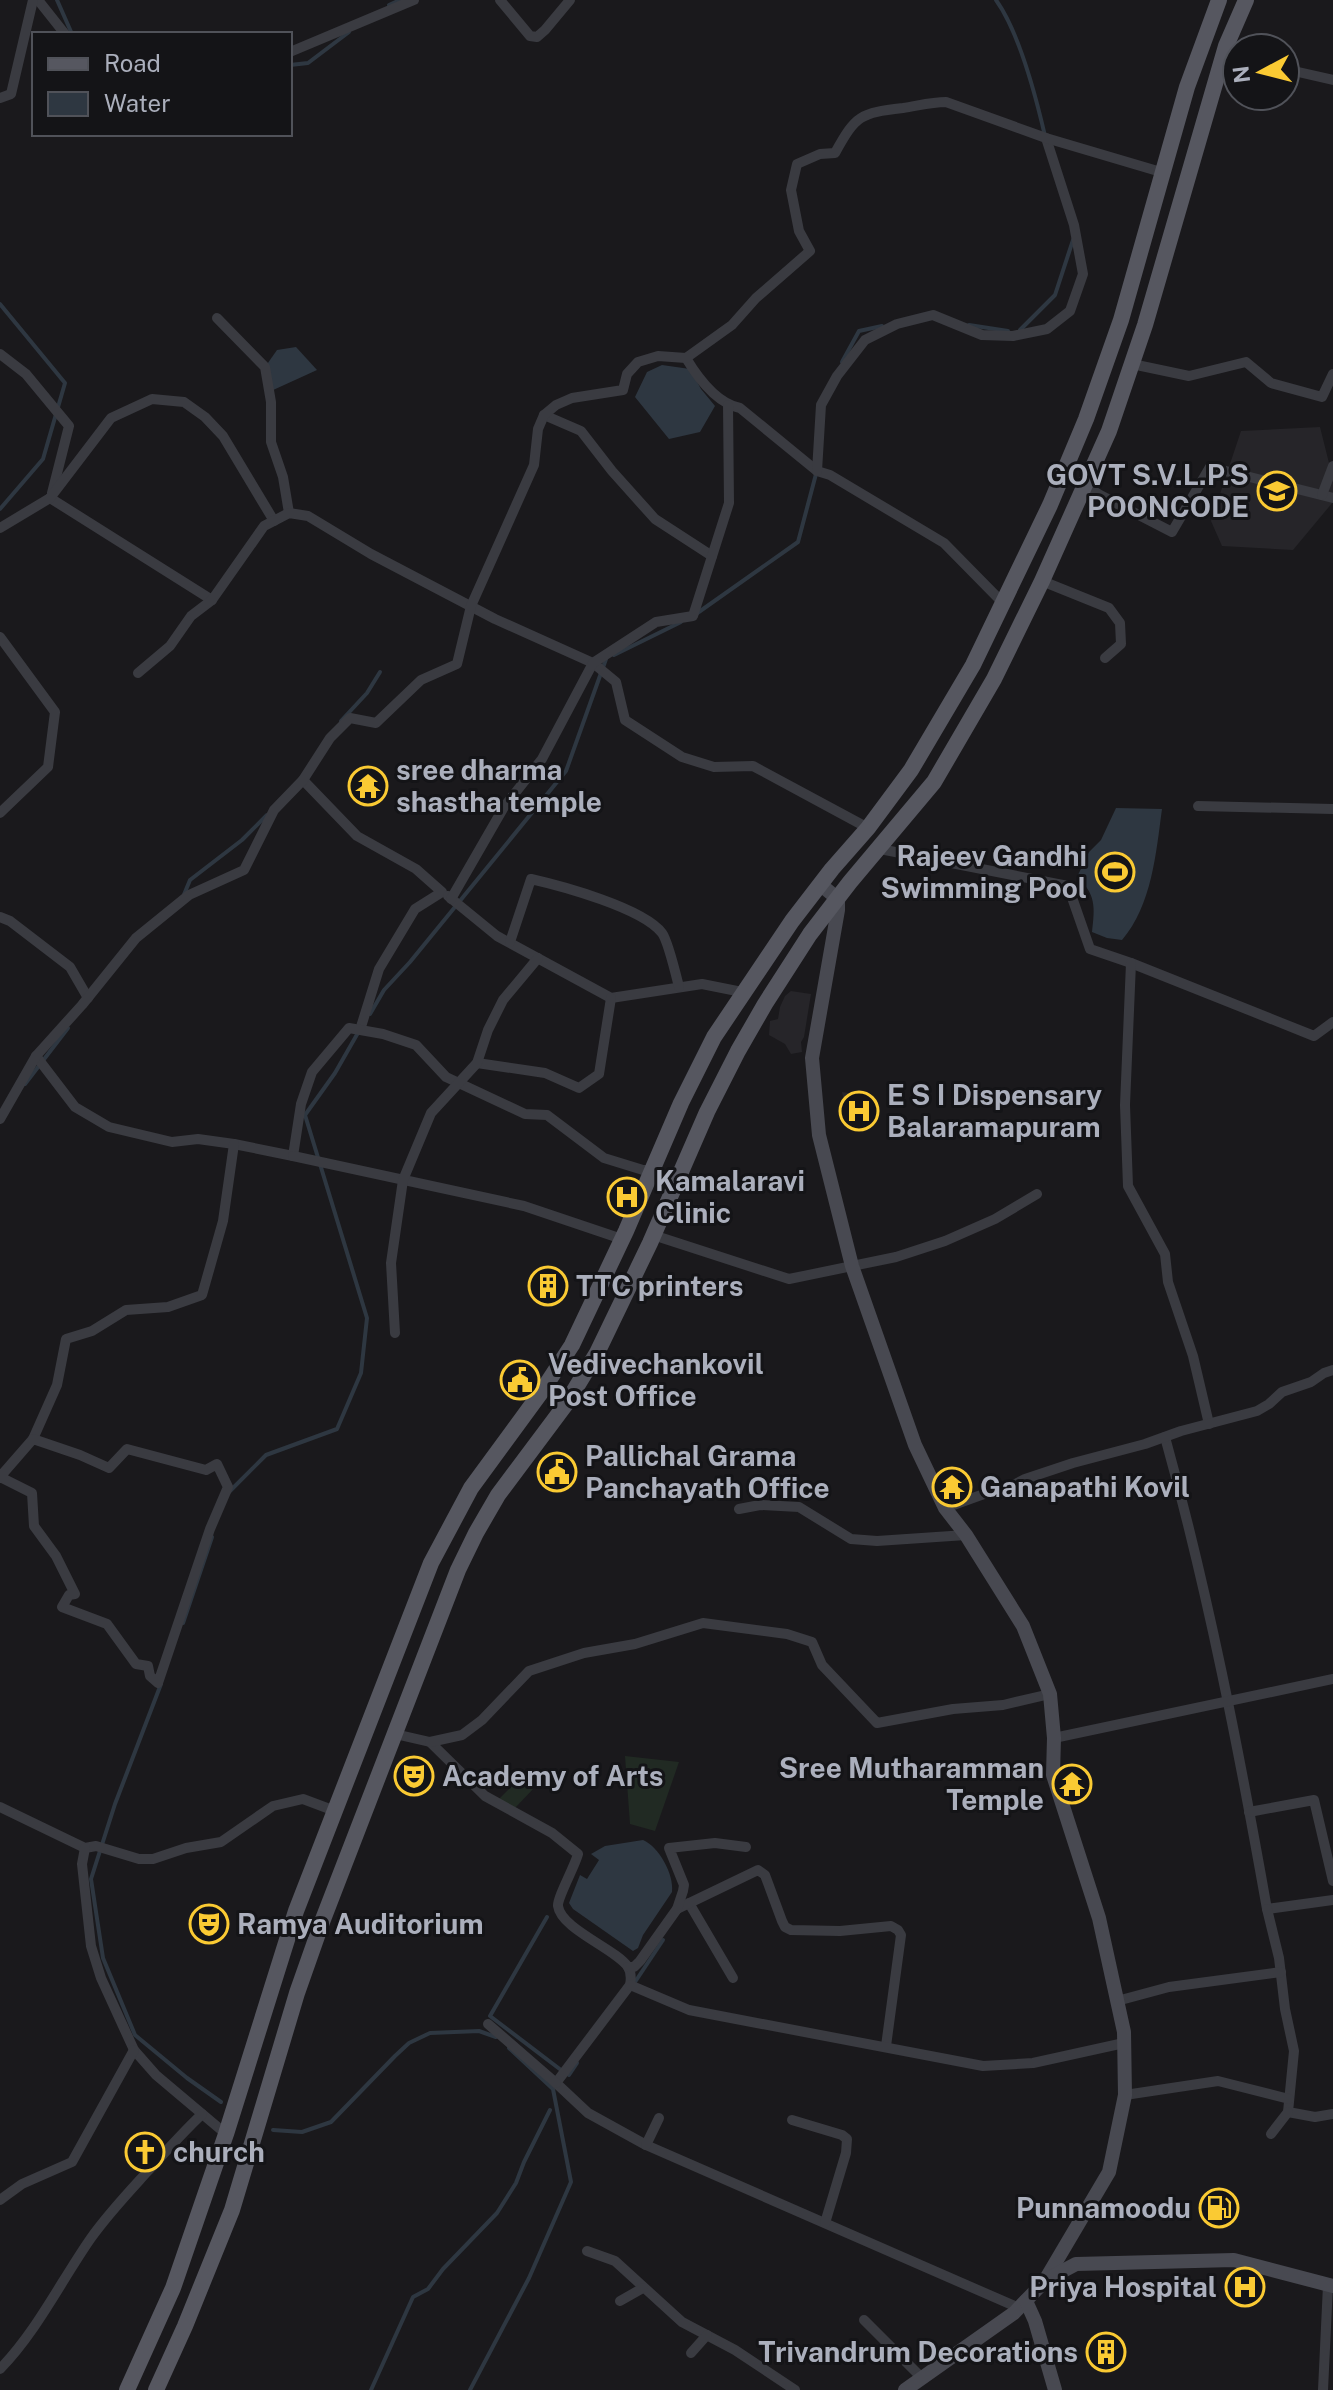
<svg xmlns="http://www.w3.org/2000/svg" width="1333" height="2390" font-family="'Public Sans',sans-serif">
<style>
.built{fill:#262529}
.green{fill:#212a23}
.water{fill:#2e3741}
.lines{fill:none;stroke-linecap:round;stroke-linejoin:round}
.stream{stroke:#2e3741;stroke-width:4}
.street{stroke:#3a3b41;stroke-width:10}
.secondary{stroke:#484951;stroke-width:14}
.primary{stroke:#565760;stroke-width:16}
.labels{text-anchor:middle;stroke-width:6;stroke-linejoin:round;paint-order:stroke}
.poi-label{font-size:28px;font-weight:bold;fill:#abafbc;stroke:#141417;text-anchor:start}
</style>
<rect width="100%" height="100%" fill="#1a191c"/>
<g class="built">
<path d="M1320,427L1333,479V502L1293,550L1222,546L1211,521L1241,431Z"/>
<path d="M791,991L811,994L804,1037L801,1042L802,1052L791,1054L785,1044L769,1035L770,1021L778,1019L780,1007L785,996Z"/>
<path d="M842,1092L868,1096L873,1127L850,1129Z"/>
</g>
<g class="green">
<path d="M625,1756L679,1762L655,1831L630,1824Z"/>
<path d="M525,1773L535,1787L515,1808L499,1799Z"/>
</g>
<g class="water">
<path d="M296,347L317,370L271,391L263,370L277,350Z"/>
<path d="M662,365L690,369L701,389L715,406L700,432L669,439L635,397L647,372Z"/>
<path d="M1116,808L1162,809C1156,853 1152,905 1122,940L1107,938L1092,932C1095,907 1096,894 1077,877L1089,852L1101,840Z"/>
<path d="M643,1840C659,1847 674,1874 672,1892L643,1935L638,1948L633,1951L573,1909L569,1903L580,1875L587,1879L599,1860L591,1854L605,1846Z"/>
</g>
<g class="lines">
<g class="stream">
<path d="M57,0L72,34"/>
<path d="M996,0C1019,32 1036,97 1045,136"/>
<path d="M389,5L400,0"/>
<path d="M290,65L308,63L349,32"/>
<path d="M0,304L65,383L43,459L0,509"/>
<path d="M969,325L1008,331"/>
<path d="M1020,330L1055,295L1073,240"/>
<path d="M842,362L859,331L882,326"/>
<path d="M696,614L798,542L816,474"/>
<path d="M614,655L681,622"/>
<path d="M341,721L367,693L380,672"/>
<path d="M183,897L190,880L242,840L267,815"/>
<path d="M370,1014L384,990L410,962L566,771L606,659"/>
<path d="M25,1084L68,1028"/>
<path d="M229,1492L266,1455L337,1429L361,1373L367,1318L305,1115L335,1073L359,1031"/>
<path d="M183,1623L212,1537"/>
<path d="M161,1684L115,1804L91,1879L103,1958L135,2035L187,2078L221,2102"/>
<path d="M547,1917L490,2016L561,2070"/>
<path d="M633,1985L663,1940"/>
<path d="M569,2075L577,2063"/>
<path d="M273,2130L302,2132L331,2122L395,2056L409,2043L430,2033L479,2031L496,2037"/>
<path d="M371,2390L413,2297L428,2289L443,2269L497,2213L516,2183L524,2162L550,2110"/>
<path d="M470,2390L529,2278L571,2182L553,2089L509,2048"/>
</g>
<g class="street">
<path d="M38,0L65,34"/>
<path d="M500,0L530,36L537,37L545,30L570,0"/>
<path d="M290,52L414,0"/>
<path d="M1285,69L1333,80"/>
<path d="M0,98L11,94L33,0"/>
<path d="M217,318L265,367L271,402V442L283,477L289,513"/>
<path d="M0,354L26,374L69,426L52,493"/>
<path d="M686,358C698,378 716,403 740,408L817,471L830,475L944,543L1002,602"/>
<path d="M1132,364L1189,376L1246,362L1271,383L1322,397L1333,374"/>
<path d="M544,415L581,431L612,471L655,519L712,556"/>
<path d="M817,471L821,405L837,376L865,340L897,324L933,315L982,335L1013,336L1047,329L1070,311L1083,274L1074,225L1046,138"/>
<path d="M1084,485L1100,495L1172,532L1210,467L1333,498"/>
<path d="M1322,495L1333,466"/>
<path d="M50,498L212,600"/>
<path d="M0,528L50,498L111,418L152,399L184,402L205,417L223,436L274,521"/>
<path d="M1042,581L1109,608L1120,623L1121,644L1105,658"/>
<path d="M0,637L55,712L48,767L0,813"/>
<path d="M138,673L170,646L191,616L212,600L264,526L289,513L308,516L371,554L495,619L593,663L616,682L625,720L682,757L714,767L753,766L868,828"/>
<path d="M303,780L357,836L416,869L442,892L415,909L379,969L360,1030"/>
<path d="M1198,806L1333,809"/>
<path d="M880,849L1068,886L1090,949L1131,963L1314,1036L1333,1022"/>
<path d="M448,896L497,936L611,998L702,984L742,992"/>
<path d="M451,899L504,807L542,759L593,663L656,622L693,616L729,503L728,405"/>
<path d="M0,917L10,921L70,967L88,998"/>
<path d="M510,942L531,879C562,886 643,908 662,933C668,941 676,975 679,987"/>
<path d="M1131,963L1125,1105L1128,1186L1165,1254L1168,1282L1193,1356L1209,1424"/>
<path d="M36,1056L75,1107L109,1127L172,1142L198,1139L234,1144L293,1156L301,1104L312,1072L349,1028L383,1034L416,1045L446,1077L525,1114L547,1115L604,1158L643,1170H652"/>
<path d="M477,1063L545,1073L579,1088L599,1074L611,998"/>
<path d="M0,1119L36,1056L82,1005L136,938L189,895L244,870L274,810L303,780L330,738L350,718L376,723L421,680L457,664L471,606L534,465L538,429L544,415L556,405L572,398L623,390L627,374L638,362L658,356L686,358L732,325L756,298L810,251L799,231L791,190L797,164L820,154L835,153C856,115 860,113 903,108C917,106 931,102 946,102L1046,138L1161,172"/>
<path d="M293,1156L524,1206L622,1239"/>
<path d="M653,1235L789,1279L896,1257L945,1241L995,1219L1037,1194"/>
<path d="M395,1333L391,1263L403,1180L431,1113L477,1063L488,1030L503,1000L538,958"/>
<path d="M1165,1437C1208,1592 1239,1751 1267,1909L1333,1900"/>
<path d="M33,1439L57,1385L66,1339L92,1331L126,1310L168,1307L202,1295L223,1221L234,1144"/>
<path d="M0,1478V1477L33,1439L80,1455L109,1468L127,1449L206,1470L217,1464L228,1487L210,1529L158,1683L150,1676L148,1666L136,1664L107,1624L62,1607L69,1595L75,1594L56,1556L34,1526L32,1493L0,1477"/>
<path d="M945,1508L984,1494L1004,1490L1025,1479L1073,1463L1145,1444L1181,1431L1257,1411L1269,1404L1282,1392L1311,1382L1324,1373L1333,1370"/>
<path d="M739,1509L760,1505L799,1507L851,1539L877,1541L966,1535"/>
<path d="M395,1734L430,1742L485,1796L552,1833L578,1854C575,1866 557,1898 558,1906C561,1929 616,1949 628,1967C631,1972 631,1980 630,1985L556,2083L588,2113L646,2145L1019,2308"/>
<path d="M1054,1738L1333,1679"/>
<path d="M430,1742L462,1735L482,1720L529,1671L584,1653L635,1644L703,1623L787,1634L812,1642L822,1665L877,1723L953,1709L1003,1705L1050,1694"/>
<path d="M0,1807L85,1848L96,1846L139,1859H153L186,1848L221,1842L273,1806L303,1799L335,1811"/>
<path d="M1249,1812L1314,1800L1333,1881"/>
<path d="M85,1848L82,1864L91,1946L101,1978L134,2050L156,2075L226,2134"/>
<path d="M689,1903L733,1978"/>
<path d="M677,1909L758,1870L765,1875L782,1921L785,1927L791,1930L840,1931L891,1926L898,1930L901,1935L886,2046"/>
<path d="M1267,1909L1279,1958L1285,2009L1294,2051L1288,2112L1315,2117L1333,2114"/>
<path d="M628,1967H634L640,1961L677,1909L683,1891L684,1885L669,1848L715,1843L746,1847"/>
<path d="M630,1985L689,2010L983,2066L1033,2063L1124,2043"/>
<path d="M1117,2001L1169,1987L1281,1972"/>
<path d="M488,2024L556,2083"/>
<path d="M1125,2095L1218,2081L1289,2099"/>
<path d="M792,2120L842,2135L847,2139L846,2153L825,2223"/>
<path d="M1271,2134L1288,2112"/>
<path d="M646,2145L659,2118"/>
<path d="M0,2200L22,2184L72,2162L134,2050"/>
<path d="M587,2251L615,2261L682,2322L735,2350L795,2390"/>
<path d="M620,2301L643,2288"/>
<path d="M864,2320L922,2378"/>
<path d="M691,2353L707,2335"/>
<path d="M0,2369C37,2331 61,2281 91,2238C108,2214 127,2194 147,2172C165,2152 182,2133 202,2114"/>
<path d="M1323,2390L1328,2285"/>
</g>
<g class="secondary">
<path d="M821,885L838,899V910L812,1058L819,1135L852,1266L915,1445L945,1508L966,1535L1023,1626L1050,1694L1054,1738L1053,1775L1099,1918L1124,2032L1125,2095L1109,2172L1044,2282L1014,2313L905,2390"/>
<path d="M1044,2281L1076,2264L1234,2260L1333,2286"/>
<path d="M1026,2301L1035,2321L1055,2390"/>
</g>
<g class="primary">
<path d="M127,2390L173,2288L226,2134L296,1911L431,1563L471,1488L542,1391L572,1345L626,1231L681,1103L714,1037L792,921L832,869L868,828L911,770L973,665L1050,505L1086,419L1121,320L1187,87L1219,0"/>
<path d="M156,2390L185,2326L232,2210L297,1993L322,1922L458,1570L476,1533L498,1495L566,1404L597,1353L650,1243L707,1112L738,1051L765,1004L810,934L850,882L934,782L994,679L1042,581L1109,431L1145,325L1226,46L1246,0"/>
</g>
</g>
<defs>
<symbol id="school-ring" viewBox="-11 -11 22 22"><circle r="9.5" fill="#141417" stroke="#faca33" stroke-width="1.5"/><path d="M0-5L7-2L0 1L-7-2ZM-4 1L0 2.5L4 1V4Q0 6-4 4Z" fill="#faca33"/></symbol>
<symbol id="temple-ring" viewBox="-11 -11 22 22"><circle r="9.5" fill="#141417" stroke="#faca33" stroke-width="1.5"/><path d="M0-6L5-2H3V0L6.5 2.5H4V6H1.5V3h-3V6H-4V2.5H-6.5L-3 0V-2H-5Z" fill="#faca33"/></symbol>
<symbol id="stadium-ring" viewBox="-11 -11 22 22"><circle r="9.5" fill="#141417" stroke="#faca33" stroke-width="1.5"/><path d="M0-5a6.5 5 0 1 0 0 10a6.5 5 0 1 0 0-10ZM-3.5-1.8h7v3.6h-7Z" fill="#faca33"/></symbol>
<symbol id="hospital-ring" viewBox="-11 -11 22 22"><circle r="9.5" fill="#141417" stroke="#faca33" stroke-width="1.5"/><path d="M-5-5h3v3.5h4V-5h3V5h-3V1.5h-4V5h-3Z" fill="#faca33"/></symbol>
<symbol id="building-ring" viewBox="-11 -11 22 22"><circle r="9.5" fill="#141417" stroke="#faca33" stroke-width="1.5"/><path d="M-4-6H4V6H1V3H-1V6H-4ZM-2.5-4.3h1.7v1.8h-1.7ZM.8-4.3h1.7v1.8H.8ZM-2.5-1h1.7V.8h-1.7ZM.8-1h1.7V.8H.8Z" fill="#faca33"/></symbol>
<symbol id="civic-ring" viewBox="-11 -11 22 22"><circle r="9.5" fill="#141417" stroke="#faca33" stroke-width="1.5"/><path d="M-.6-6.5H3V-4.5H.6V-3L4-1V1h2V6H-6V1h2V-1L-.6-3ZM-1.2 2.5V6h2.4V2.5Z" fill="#faca33"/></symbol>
<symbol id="theatre-ring" viewBox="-11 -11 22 22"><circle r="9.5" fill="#141417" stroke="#faca33" stroke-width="1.5"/><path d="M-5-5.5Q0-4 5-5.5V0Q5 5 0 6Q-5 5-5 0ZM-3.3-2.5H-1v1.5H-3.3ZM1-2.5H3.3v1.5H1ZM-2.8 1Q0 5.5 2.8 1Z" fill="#faca33"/></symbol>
<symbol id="church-ring" viewBox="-11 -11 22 22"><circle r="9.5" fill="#141417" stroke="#faca33" stroke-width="1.5"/><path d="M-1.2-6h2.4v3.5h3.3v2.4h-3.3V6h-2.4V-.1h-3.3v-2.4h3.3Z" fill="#faca33"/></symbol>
<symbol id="fuel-ring" viewBox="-11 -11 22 22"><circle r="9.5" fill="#141417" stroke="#faca33" stroke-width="1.5"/><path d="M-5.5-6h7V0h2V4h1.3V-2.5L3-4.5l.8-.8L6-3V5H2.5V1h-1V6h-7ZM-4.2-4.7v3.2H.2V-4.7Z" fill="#faca33"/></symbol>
</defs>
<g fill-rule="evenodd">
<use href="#school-ring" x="1255" y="469" width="44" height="44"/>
<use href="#temple-ring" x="346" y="764" width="44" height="44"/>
<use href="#stadium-ring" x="1093" y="850" width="44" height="44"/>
<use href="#hospital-ring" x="837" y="1089" width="44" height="44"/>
<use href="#hospital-ring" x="605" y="1175" width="44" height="44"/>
<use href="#building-ring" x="526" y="1264" width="44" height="44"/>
<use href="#civic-ring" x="498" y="1358" width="44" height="44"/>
<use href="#civic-ring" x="535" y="1450" width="44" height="44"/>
<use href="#temple-ring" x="930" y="1465" width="44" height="44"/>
<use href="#theatre-ring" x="392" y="1754" width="44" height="44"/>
<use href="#temple-ring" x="1050" y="1762" width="44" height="44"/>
<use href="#theatre-ring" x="187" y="1902" width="44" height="44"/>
<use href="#church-ring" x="123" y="2130" width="44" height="44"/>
<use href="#fuel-ring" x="1197" y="2186" width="44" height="44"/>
<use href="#hospital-ring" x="1223" y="2265" width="44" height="44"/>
<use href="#building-ring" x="1084" y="2330" width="44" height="44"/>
</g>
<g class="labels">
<g class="poi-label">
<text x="1249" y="485" text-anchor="end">GOVT S.V.L.P.S<tspan x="1249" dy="32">POONCODE</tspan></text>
<text x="396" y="780">sree dharma<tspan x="396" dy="32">shastha temple</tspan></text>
<text x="1087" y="866" text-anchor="end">Rajeev Gandhi<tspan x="1087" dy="32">Swimming Pool</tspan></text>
<text x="887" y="1105">E S I Dispensary<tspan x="887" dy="32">Balaramapuram</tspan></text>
<text x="655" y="1191">Kamalaravi<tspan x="655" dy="32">Clinic</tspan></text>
<text x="576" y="1296">TTC printers</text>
<text x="548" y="1374">Vedivechankovil<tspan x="548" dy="32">Post Office</tspan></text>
<text x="585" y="1466">Pallichal Grama<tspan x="585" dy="32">Panchayath Office</tspan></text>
<text x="980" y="1497">Ganapathi Kovil</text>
<text x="1044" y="1778" text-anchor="end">Sree Mutharamman<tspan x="1044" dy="32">Temple</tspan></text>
<text x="442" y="1786">Academy of Arts</text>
<text x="237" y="1934">Ramya Auditorium</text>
<text x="173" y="2162">church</text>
<text x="1191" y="2218" text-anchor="end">Punnamoodu</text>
<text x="1217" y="2297" text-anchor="end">Priya Hospital</text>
<text x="1078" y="2362" text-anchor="end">Trivandrum Decorations</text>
</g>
</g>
<rect x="32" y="32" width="260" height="104" fill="#141417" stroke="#505259" stroke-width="2"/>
<rect x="48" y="58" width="40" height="12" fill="#565760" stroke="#505259" stroke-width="2"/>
<text x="104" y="72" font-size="24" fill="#abafbc">Road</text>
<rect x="48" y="92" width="40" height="24" fill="#2e3741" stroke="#505259" stroke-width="2"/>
<text x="104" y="112" font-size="24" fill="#abafbc">Water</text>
<g transform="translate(1261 72) rotate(263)"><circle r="38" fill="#141417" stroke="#505259" stroke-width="2"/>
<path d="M0-6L14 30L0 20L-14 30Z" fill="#faca33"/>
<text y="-12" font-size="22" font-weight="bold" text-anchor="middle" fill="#abafbc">N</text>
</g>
</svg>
